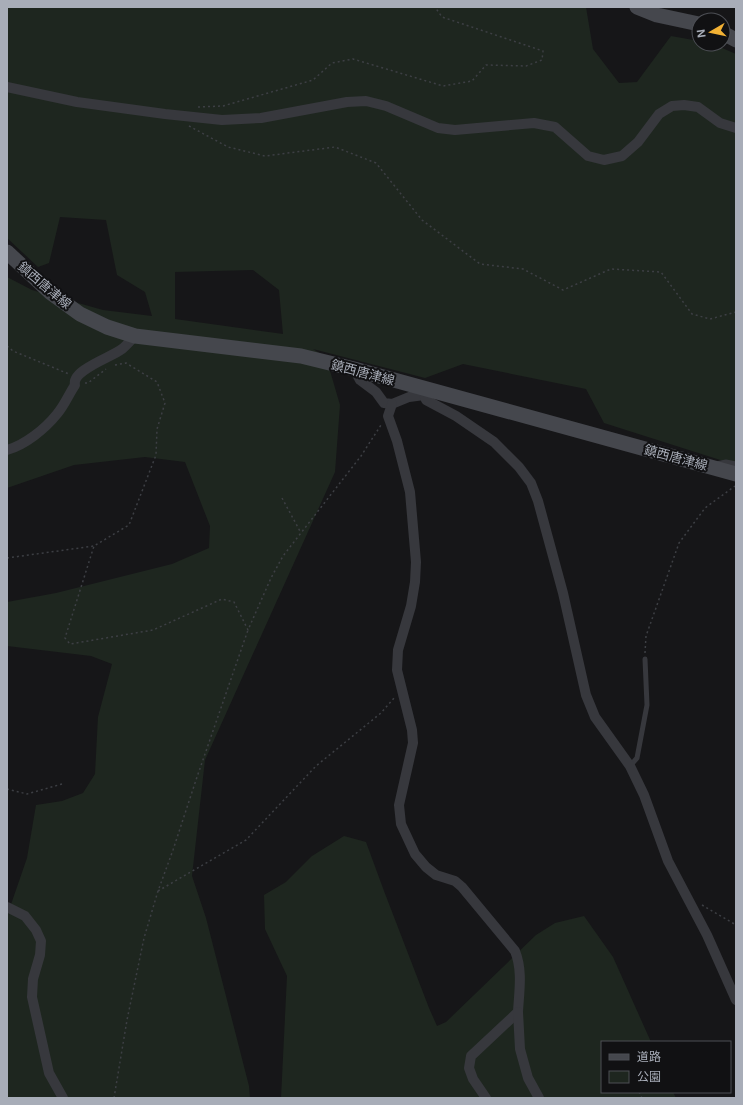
<svg xmlns="http://www.w3.org/2000/svg" width="743" height="1105" font-family="Inter,'Noto Sans JP',sans-serif">
<style>
.green{fill:#1e261f;fill-rule:evenodd}
.lines{fill:none;stroke-linecap:round;stroke-linejoin:round}
.path{stroke:#3d3f44;stroke-width:1.5;stroke-dasharray:2 3;stroke-linecap:butt}
.service{stroke:#37383d;stroke-width:5}
.minor{stroke:#37383d;stroke-width:10}
.secondary{stroke:#45474d;stroke-width:15}
.labels{text-anchor:middle;stroke-width:4;stroke-linejoin:round;paint-order:stroke}
.street-label{font-size:13px;fill:#a8adb8;stroke:#111113}
</style>
<rect width="100%" height="100%" fill="#161618"/>
<g class="green">
<path d="M7,7H586L593,49L619,83L637,82L671,36L699,41V44H713L736,54V465L604,423L586,389L463,364L425,378L313,349L326,357L340,405L335,472L205,760L192,876L206,918L249,1086L250,1098H7V916L27,858L36,805L62,801L83,793L95,774L98,717L112,664L91,656L7,646V602L56,593L172,564L209,548L210,526L185,462L145,457L74,465L7,488V277L32,290L103,310L152,316L145,292L117,275L106,220L60,217L49,263L38,267L7,238ZM253,270L279,290L283,334L175,319V272Z"/>
<path d="M344,836L366,842L384,891L429,1008L437,1026L446,1022L536,935L555,923L584,916L613,957L651,1042H602V1092H673L676,1098H281L287,976L265,929L264,895L286,882L312,856Z"/>
</g>
<g class="lines">
<g class="path">
<path d="M198,107L223,106L313,80L332,63L353,59L443,86L472,81L486,65L526,66L542,60L543,51L442,17L435,7"/>
<path d="M189,126L228,147L265,156L335,147L376,163L422,220L480,264L523,269L563,290L611,269L661,272L692,314L710,319L736,312"/>
<path d="M7,346L13,351L69,374"/>
<path d="M115,365L126,363L157,382L165,403L157,429L156,455L129,525L94,546L65,638L70,644L153,630L222,599L234,602L248,630L271,578L283,556L361,456L381,425"/>
<path d="M85,383H88L106,369"/>
<path d="M282,498L301,533"/>
<path d="M7,558L94,546"/>
<path d="M645,653L646,636L679,543L705,508L735,486"/>
<path d="M7,789L27,794L62,784"/>
<path d="M158,891L246,840L316,766L381,713L395,697"/>
<path d="M702,905L736,925"/>
<path d="M639,1092L642,1098"/>
<path d="M114,1098L127,1020L144,938L158,891L173,850L197,777L248,630"/>
</g>
<g class="service">
<path d="M716,464L726,462L736,464"/>
<path d="M630,766L637,758L647,705L645,659"/>
</g>
<g class="minor">
<path d="M7,87L77,102L165,114L222,120L261,118L347,102L366,101L386,106L438,128L455,130L534,123L555,127L588,156L604,160L622,156L638,142L659,114L672,106L684,105L698,107L720,123L736,128"/>
<path d="M354,369L360,380L376,392L384,403L392,404L409,397L424,395L426,389"/>
<path d="M424,395L426,400L456,416L494,442L519,467L531,483L538,501L563,593L586,695L595,717L630,766L644,795L668,861L707,935L736,1000"/>
<path d="M392,404L388,416L397,441L410,492L416,562L415,582L411,606L398,650L397,670L412,730L413,743L399,805L401,824L415,854L426,867L436,875L455,881L462,887L515,951C523,971 519,992 518,1012L471,1056L469,1068L473,1079L486,1098"/>
<path d="M7,450C25,445 45,429 57,414C64,406 69,394 75,385C71,370 112,357 122,349C127,345 131,340 135,336"/>
<path d="M7,907L25,916L36,930L41,941L40,955L33,979L32,997L49,1073L63,1098"/>
<path d="M518,1012L520,1049L528,1078L539,1098"/>
</g>
<g class="secondary">
<path d="M637,7L657,15L699,24"/>
<path d="M723,33L736,40"/>
<path d="M7,252L51,293L80,314L107,327L135,336L301,356L354,369L736,474"/>
</g>
</g>
<g class="labels">
<g class="street-label">
<text transform="translate(45 285) rotate(40)" y="5">鎮西唐津線</text>
<text transform="translate(363 372) rotate(15)" y="5">鎮西唐津線</text>
<text transform="translate(676 457) rotate(15)" y="5">鎮西唐津線</text>
</g>
</g>
<rect width="743" height="1105" fill="none" stroke="#a8adb8" stroke-width="16"/>
<rect x="601" y="1041" width="130" height="52" fill="#111113" stroke="#4d4f55"/>
<rect x="609" y="1054" width="20" height="6" fill="#45474d" stroke="#4d4f55"/>
<text x="637" y="1061" font-size="12" fill="#a8adb8">道路</text>
<rect x="609" y="1071" width="20" height="12" fill="#1e261f" stroke="#4d4f55"/>
<text x="637" y="1081" font-size="12" fill="#a8adb8">公園</text>
<g transform="translate(711 32) rotate(261)"><circle r="19" fill="#111113" stroke="#4d4f55"/>
<path d="M0-3L7 15L0 10L-7 15Z" fill="#f2b134"/>
<text y="-6" font-size="11" font-weight="bold" text-anchor="middle" fill="#a8adb8">N</text>
</g>
</svg>
